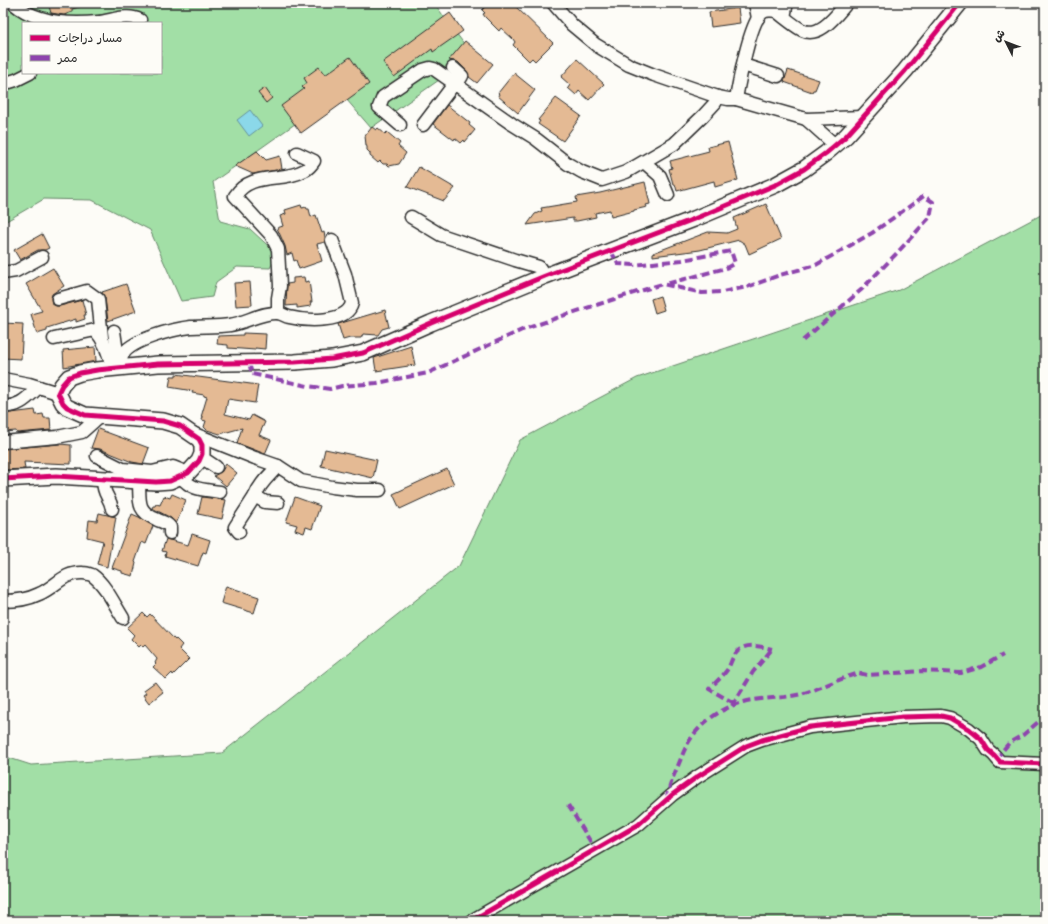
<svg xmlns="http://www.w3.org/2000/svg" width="1048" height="924" font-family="'Shantell Sans','Playpen Sans Arabic',sans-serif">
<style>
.green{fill:#a2dfa6;stroke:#668568;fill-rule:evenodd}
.water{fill:#8bd8e9;stroke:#65939d}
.building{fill:#e4ba94;stroke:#2b2b2b}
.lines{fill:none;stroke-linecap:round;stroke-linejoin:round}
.minor-casing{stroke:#2b2b2b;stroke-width:15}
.tertiary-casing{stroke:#2b2b2b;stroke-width:18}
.minor{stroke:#fdfcf7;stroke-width:12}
.tertiary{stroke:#fdfcf7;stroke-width:15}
.quiet{stroke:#8e44ad;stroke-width:4;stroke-dasharray:8 4;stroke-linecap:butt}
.cycleway-casing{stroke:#fdfcf7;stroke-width:8}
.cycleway{stroke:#d6006c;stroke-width:5}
</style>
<rect width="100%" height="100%" fill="#fdfcf7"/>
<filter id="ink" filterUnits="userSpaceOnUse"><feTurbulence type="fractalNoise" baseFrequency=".025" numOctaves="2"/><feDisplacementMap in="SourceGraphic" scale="8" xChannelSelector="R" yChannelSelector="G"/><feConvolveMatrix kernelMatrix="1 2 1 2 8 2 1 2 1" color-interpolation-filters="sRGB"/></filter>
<g filter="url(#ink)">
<g class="green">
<path d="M3,3H434L473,56L371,128L340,92L213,182L220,221L250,229L277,254L270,268L237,267L216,282L212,297L181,301L150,230L92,200L44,199L3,223ZM23,23H161V73H23Z"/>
<path d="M1045,211V921H3V756L31,765L222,753L459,566L520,440L637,378L899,290L1039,216Z"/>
</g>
<path class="water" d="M250,110L262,126L249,136L237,120Z"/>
<g class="building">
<path d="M48,3H86V5L72,9V12L64,15L51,13Z"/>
<path d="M489,3H512L553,43L535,61L532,58L529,61L513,45L515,42L513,39L501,28L499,31L485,17L483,14L485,13L482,10Z"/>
<path d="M738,8L740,23L711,27L709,12Z"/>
<path d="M450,13L463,31L433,52L432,49L394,77L383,62Z"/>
<path d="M465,41L493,64L477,83L469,77L467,71L458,62L449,60Z"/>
<path d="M350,57L369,84L301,133L281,106L304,89L302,87L307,83L304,78L319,67L325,75Z"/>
<path d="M577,59L604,84L589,100L579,91L576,95L568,88L570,85L561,77Z"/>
<path d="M788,70L819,80L815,90H813L812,92L784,82Z"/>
<path d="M514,73L535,90L518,113L498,96L499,94L498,93Z"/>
<path d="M265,88L272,98L266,103L258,93Z"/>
<path d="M556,98L581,116L563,141L538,124L540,121L538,120Z"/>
<path d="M447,105L470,123L469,125L475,130L465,142L464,140L461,143L455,138L454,140L433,124Z"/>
<path d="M372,127L376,130L378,128L385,134L387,132L400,143L398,146L406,153L399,164L389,166L387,164H383L380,161L378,163L370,156V153L367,150V147L366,145L365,136Z"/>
<path d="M728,142L738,180L715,187L714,181L677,191L675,184H673L669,169L672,168L670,161L709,151L708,147Z"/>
<path d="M257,151L266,160L280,156L282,169L253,174L235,166Z"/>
<path d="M419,167L455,188L444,201L407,187Z"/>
<path d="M645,182L650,204L646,205L647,207L634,210V211L611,217L610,210L595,213L596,217L577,221H573V218L527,225L535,214L542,211L541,208L577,202L576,197L600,193Z"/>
<path d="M766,204L781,239L749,254L745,244L739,240L700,250L653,256V253L708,232L727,233L737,229L734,218Z"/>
<path d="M301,205L302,208L306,207L307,209H309L311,217L316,215L322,233L324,232L325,237V242L317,244L322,261L299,269L296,260L294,261L292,253L287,255L285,246L277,228L283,226L280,216L286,214L285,210Z"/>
<path d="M42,234L49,248L45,250H38L20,260L14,250Z"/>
<path d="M53,268L64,286L52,294L51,298L52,304L56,306H60L82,300L86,315H84L85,319L76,322V319L47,328V331L37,334L31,314L42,311L26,284Z"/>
<path d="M304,277L305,282L309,281L312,302H310L311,306L297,308V305L286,306L287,284L293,283V278Z"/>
<path d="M250,282L252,305L236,306L234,283Z"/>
<path d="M126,284L136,311L108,321L105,298L102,292Z"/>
<path d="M660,296L664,310L655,313L651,299Z"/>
<path d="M385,310L389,327L382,329L378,335L363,334L361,338H350L343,340L338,324Z"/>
<path d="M3,323L23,324L21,359L3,358Z"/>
<path d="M243,333L266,334L265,349L255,348V350L228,348V345L217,344L218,336L243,335Z"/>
<path d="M411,346L415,365L376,371L374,358Z"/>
<path d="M95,347L96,361L64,367L63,350Z"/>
<path d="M176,374L258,385L255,403L228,399L225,414L249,420L252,415L265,422L259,435L271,440L265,454L237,443L242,428L220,434L207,430L204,427L206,421L202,420L203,417H201L207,397L204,396V395L192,393L193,391L169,387L171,376H176Z"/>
<path d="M35,410L36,415L43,414L44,418H50L51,430L17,433L16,431L3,432V414Z"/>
<path d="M98,429L149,448L143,464L132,462L100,449L91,448Z"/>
<path d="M60,444L71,445V464L24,462L25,469L3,470V449Z"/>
<path d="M325,449L377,460L373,478L321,466Z"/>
<path d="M226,464L237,473L226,486L214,476L222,471Z"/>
<path d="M447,469L454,484L400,509L393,494Z"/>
<path d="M172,494L186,500L176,524L171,518L152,508L153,506H155L156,504L160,505L164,496L170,498Z"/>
<path d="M202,497L226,500L222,519L198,514Z"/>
<path d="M295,497L320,506L312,529L306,527L304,533L295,530L297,525L286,522Z"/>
<path d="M99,513L116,517L107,567L97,564L103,541L87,537L89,520L97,521Z"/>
<path d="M132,514L139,517L153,526L146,544L142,542L135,562L136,563L133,576L122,573V571L112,568Z"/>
<path d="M192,534L210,540L206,553L203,552L198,566L165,556L166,552L162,551L166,539L188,545Z"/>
<path d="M226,586L259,597L254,613L221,603Z"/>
<path d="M143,613L147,617L150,614L175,640L176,639L182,645L179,649L189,659L173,675L172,673L166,679L153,667L156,664L155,663L157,659L145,645L143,647L141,645L139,647L131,639L134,635L127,628Z"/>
<path d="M155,682L163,692L149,703L143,695L146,693L144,690Z"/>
</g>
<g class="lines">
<defs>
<g id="minor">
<path d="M13,3C36,23 69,25 98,22C111,21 127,13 140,20L139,23"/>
<path d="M553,3L572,25L596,45L629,65L654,75L718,97L728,99H736L806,119L863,117"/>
<path d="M755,3L758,18"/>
<path d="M784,17L787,3"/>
<path d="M743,65L778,76"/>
<path d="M453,68L462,76L456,86"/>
<path d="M3,84L16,80L30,73"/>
<path d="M736,99C739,82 750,22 762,13C765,10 772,10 776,11C784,17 793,25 802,30C820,39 837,14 847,3"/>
<path d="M806,119L835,145"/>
<path d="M400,125L379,107L383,97L423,70L430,68L434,69L512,124L536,139L568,164L582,172L602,180L626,172L674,144L703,116L715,103L718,97"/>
<path d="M423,125L454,84"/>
<path d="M644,162L660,176L668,195"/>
<path d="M411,217L441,235L515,260L539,267L545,276"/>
<path d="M3,273L16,271L42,257"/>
<path d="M58,299L87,291L98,299L102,338"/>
<path d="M278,313V298L280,286L278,249L271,235L235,196C251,171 282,183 305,170C309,168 312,164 314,161L297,153"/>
<path d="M114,331L117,352L121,361"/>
<path d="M54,339L95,330C105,341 109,353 112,368"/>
<path d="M121,368C121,364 121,360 122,356C129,340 174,329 191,327C204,326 217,327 230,325C245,323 262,312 277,313C281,313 285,316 289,317C305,321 347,324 352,303L345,274L332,240"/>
<path d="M3,379L29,384L58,393"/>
<path d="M3,406C19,408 28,397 39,387"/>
<path d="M192,433L255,458L278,466L301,481L332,487L357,490H380"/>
<path d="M3,442L57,437L82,432L100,416"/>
<path d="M97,456L123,469L152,472L173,467L188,473"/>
<path d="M201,457L216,467"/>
<path d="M181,477C193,491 203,489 220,492"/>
<path d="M103,480C103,496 110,496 112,509"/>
<path d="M139,482C140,500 136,511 156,519C161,522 166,522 170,527V533"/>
<path d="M278,503L265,502L255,496C259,484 270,475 278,466"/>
<path d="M239,532L235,527L255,496"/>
<path d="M3,601C16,601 27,600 39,594C56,587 63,572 83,573C86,573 89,574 92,575C105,584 114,604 123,618"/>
<path d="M471,921L638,825L672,795L697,777L746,746L762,740L810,727L903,717L941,716L950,718L969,729L981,739L988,750L994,755L1000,762L1045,764"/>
</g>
<path id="tertiary" d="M3,479L56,476L156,482L170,481L188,473L199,461L202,454V445L199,439L180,426L163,421L85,415L67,407L63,403L58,393L62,385L69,377L80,373L97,370L158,364L295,362L332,359L363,353L431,323L545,276L694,219L775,185L804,169L826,153L846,136L905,71L960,3"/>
</defs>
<use href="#minor" class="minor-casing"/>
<use href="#tertiary" class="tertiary-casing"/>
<use href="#minor" class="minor"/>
<use href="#tertiary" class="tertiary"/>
<g class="quiet">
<path d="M611,251L618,264L633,265L682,260L731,251L735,263L726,268L666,284"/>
<path d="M249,363L252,374L308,386L330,389L342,386L377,383L428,373L522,330L568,314L662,284L702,293L722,292L747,287L780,275L816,265L872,233L924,196L933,202L930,217L896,254L861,290L801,342"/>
<path d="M734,703L709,689C715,683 722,677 727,670C730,666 731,660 734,656C743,641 758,646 772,649"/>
<path d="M732,706L753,672L772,649"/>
<path d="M994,755H999L1009,743L1023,735L1045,716"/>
<path d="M666,800C669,788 672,779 677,768C681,759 684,749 690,740C701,722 723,707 744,702C762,697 783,699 801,694C821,688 839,679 859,673L867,675L923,671L961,673L981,667L1003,655"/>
<path d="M568,805L595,849"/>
</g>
<defs>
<g id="cycleway">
<path d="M3,479L56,476L156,482L170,481L188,473L199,461L202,454V445L199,439L180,426L163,421L85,415L67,407L63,403L58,393L62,385L69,377L80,373L97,370L158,364L295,362L332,359L363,353L431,323L545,276L694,219L775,185L804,169L826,153L846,136L905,71L960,3"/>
<path d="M471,921L638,825L672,795L697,777L746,746L762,740L810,727L903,717L941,716L950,718L969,729L981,739L988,750L994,755L1000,762L1045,764"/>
</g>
</defs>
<use href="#cycleway" class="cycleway-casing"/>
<use href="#cycleway" class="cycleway"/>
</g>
</g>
<rect width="1048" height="924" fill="none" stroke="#fdfcf7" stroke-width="16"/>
<rect x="8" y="8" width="1032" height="908" fill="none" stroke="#2b2b2b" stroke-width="1.5" filter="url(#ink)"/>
<rect x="22" y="22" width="140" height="52" fill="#fdfcf7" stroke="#a9a8a5"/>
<rect x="30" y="35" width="20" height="6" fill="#d6006c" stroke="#a9a8a5"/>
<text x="58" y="42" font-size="12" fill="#2b2b2b">مسار دراجات</text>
<rect x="30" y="55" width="20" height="6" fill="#8e44ad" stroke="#a9a8a5"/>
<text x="58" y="62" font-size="12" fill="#2b2b2b">ممر</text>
<g transform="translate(1006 42) rotate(312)" stroke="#fdfcf7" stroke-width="3" paint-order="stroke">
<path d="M0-3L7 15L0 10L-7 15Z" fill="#2b2b2b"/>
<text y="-6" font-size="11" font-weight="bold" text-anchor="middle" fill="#2b2b2b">ش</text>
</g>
</svg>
